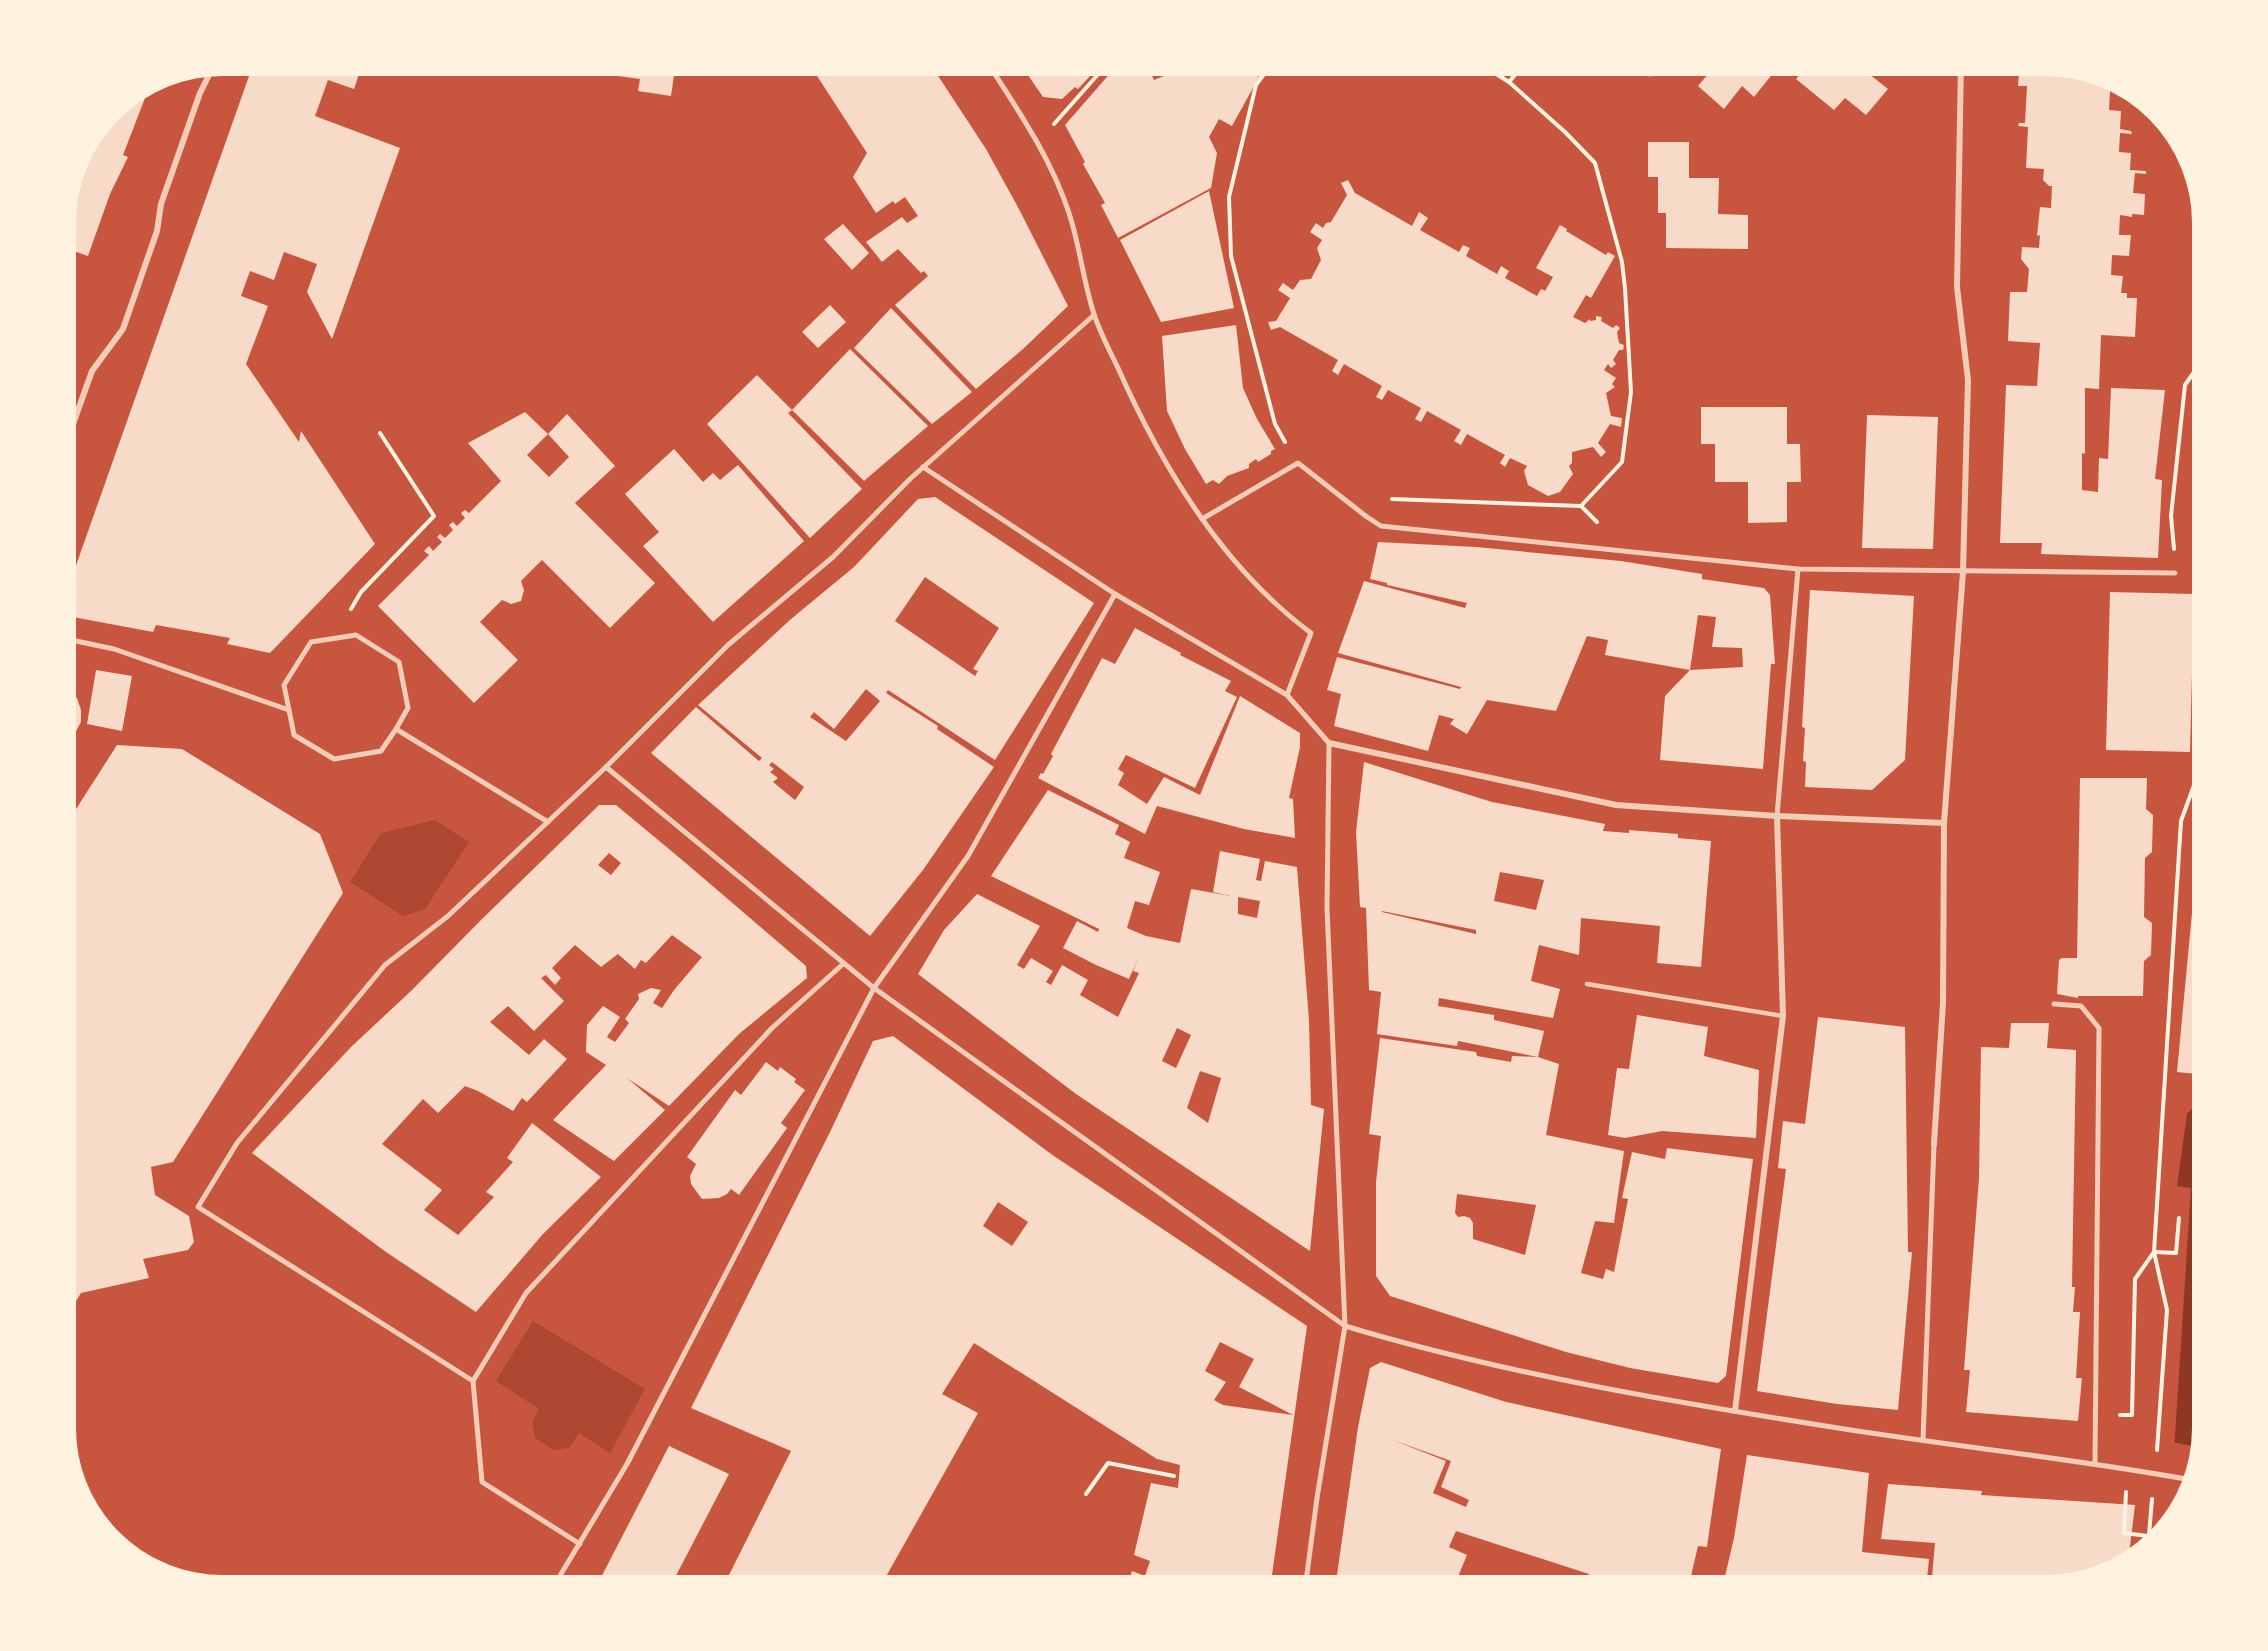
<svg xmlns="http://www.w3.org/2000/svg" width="2268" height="1651" font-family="'Titillium Web',sans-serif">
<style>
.green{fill:#ae4732}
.water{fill:#8f3625}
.pier{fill:#c8553d}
.building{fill:#f7dbc8;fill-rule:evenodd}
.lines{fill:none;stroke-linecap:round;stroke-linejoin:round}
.path{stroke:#fff3e0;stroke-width:4}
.service{stroke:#f1ccb7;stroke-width:4.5}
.pedestrian{stroke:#f1ccb7;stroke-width:5}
.minor{stroke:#f1ccb7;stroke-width:6}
.rim{fill:none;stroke:#fff3e0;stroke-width:8}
</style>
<rect width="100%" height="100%" fill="#c8553d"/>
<g class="green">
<path d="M435,820L469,842L425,909L403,916L350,882L381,833Z"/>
<path d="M533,1321L645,1389L610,1453L579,1433L569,1448L554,1450L535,1438L532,1423L539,1409L496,1381Z"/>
</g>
<path class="water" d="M2206,1075V1429L2198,1480L2173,1526L2169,1529L2191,1188L2177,1186L2187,1114L2204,1096Z"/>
<path class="pier" d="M2172,1442L2203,1448L2198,1480L2183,1508L2168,1505Z"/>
<g class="building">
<path d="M254,62H363L354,89L328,80L315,116L400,148L332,339L307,292L317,264L284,252L274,280L250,271L241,296L268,306L246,364L299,442L301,431L375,544L270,653L227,644L230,638L156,625L153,632L62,615V605Z"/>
<path d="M584,62H676L671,96L638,91L640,79L596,73L597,65Z"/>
<path d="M808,62H929L986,149L1020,211L1068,306L1023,349L976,389L895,305L928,276L924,271L921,273L898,249L882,262L866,242L902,217L907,223L918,216L905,197L895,204L893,201L876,213L853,177L867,153Z"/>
<path d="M1019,62H1103L1078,89L1075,87L1062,99L1043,97Z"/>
<path d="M1120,62H1146L1154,80L1166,75L1165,62H1231L1259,77L1232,126L1219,119L1209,137L1217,153L1211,188L1118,238L1101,205L1105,203L1083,164L1085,162L1065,125Z"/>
<path d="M1631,62H1662L1650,77Z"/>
<path d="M1718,62H1782L1754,97L1742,86L1724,109L1698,86Z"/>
<path d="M1811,62H1854L1888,89L1866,115L1845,98L1834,110L1796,79Z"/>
<path d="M2025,62H2046L2097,70L2120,82L2123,92L2110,91L2109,110L2121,111L2120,129L2131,131L2132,134L2120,133L2119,152L2131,153L2130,170L2146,171V174L2135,173L2133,193L2145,194L2144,215L2132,214V217L2120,215L2119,235H2131L2129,256L2112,255L2111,275L2123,276L2121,293H2127V298H2137L2135,337L2101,335L2099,389L2085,388V454L2082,453V490L2098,492L2099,458L2108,459L2111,388L2165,390L2155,479L2162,480L2158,558L2041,554L2042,543H2000L2006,385L2037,386L2040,343L2008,341L2010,292H2027L2029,269L2021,259L2022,247L2039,248L2040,235L2037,236L2040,207L2051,208L2052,186H2049L2043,180L2044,169L2026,168L2028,127L2018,126L2019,123H2025L2027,86H2018L2019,72L2024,67Z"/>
<path d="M152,80L123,155L128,157L110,194L88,256L62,247V213L74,161L109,108Z"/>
<path d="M1648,142H1689V178H1719L1718,214L1748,215V249L1666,248V213H1658V177H1648Z"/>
<path d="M1348,180L1355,193L1412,226L1419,212L1428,218L1420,230L1459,252L1463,245L1470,248L1466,256L1497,274L1501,266L1509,271L1505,278L1537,296L1541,289L1545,291L1553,277L1536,268L1560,225L1567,229L1566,231L1606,255L1608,252L1615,256L1591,298L1586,295L1573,317L1585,323L1590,319V321L1596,320V316L1602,317L1601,321L1613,328L1616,325L1620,328L1617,332L1619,343L1624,345L1623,350H1619L1613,360L1616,364L1611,368L1608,364L1604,370L1616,378L1612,384L1615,387L1606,393L1611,416L1622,418L1621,427L1610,424L1598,443L1606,452L1601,457L1593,447L1572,452V463L1569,466L1573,474L1560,492L1548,496L1528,485L1524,471L1527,466L1510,458L1505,467L1500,463L1505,455L1467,434L1461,445L1454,441L1461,430L1427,411L1421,422L1415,419L1421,408L1388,390L1382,400L1376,397L1382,386L1344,364L1338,375L1332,371L1338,360L1280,327L1271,330L1268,322L1276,321L1290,298L1278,290L1283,283L1293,290L1300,280L1311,279L1321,260L1317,248L1322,240L1310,232L1316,223L1323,228L1326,223L1331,222L1347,195L1341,183Z"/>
<path d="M1209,191L1234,308L1161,322L1120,240Z"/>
<path d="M843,224L869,253L852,270L824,239Z"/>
<path d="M830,305L846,322L818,348L802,332Z"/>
<path d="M891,308L972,392L932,424L854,348Z"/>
<path d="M1236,325L1243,388L1257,419L1275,449L1271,451V454L1258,462L1256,459L1249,464V468L1227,476L1219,484L1213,480L1206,484L1185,449L1167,411L1162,336Z"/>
<path d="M850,349L928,426L864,481L792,410Z"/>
<path d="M757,375L792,410L788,413L862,489L810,538L707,424Z"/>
<path d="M1701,407H1787V444H1800L1801,482H1787V522L1748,523V482H1715V444H1701Z"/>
<path d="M525,412L548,434L527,455L549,477L569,457L548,434L567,414L615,466L575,503L655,583L610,628L542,560L521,581L524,590L521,601L511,604L502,600L480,622L518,660L474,703L378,606L429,555L424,551L429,546L433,551L442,542L437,537L440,534L445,538L453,530L449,525L453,522L457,526L465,518L461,513L465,510L469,513L501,481L468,443Z"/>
<path d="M1867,415L1938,417L1933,549L1862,548Z"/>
<path d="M674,449L703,482L713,473L720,480L738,465L804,541L713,622L643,546L659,532L625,494Z"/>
<path d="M935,497L1094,603L995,760L888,690L886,693L938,726L937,729L994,767L923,870L870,936L651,753L696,707L759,761L762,758L698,705L791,619L854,567L918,499ZM925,577L999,628L973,669L978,671L975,676L895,621ZM866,689L880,701L846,741L810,717L814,712L834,729ZM772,762L804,787L795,800L773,782L778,778L770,772L774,769L769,765Z"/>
<path d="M1378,542L1476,547L1621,561L1702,574V579L1764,588L1770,595L1775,664H1771L1763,769L1660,760L1665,696L1690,670L1605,655L1608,640L1587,636L1556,711L1487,700L1467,734L1450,724L1454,719L1439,715L1428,751L1334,726L1341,694L1327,690L1337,657L1460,689L1461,687L1338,653L1364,581L1465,608L1467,603L1387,585V583L1370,579ZM1698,615L1716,617L1712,647L1742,648L1743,667L1690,670Z"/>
<path d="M1810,590L1914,596L1905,760L1872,790L1805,787L1806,762L1803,761L1805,728L1802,727Z"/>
<path d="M2110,592L2194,594L2190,752L2106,750Z"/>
<path d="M1135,628L1181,653L1180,655L1231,681L1225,691L1237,697L1195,788L1126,755L1118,769L1124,773L1118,785L1147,804L1164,777L1200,795L1240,696L1300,733V747L1289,798L1293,799L1295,838L1244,829L1157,806L1145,834L1038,778L1041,773L1043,774L1053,756L1051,754L1102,658L1115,664Z"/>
<path d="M96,670L132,676L122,731L87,724Z"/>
<path d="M62,686L77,698L81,710V722L62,757Z"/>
<path d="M117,745L182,749L320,834L343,893L173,1162L151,1167L155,1195L189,1216L194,1242L188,1250L143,1259L149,1278L81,1293L62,1324V831Z"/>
<path d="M1364,762L1492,802L1605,824L1603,831L1629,833V830L1678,834V838L1711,841L1701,967L1657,963L1660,926L1581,918L1579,955L1539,945L1531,981L1560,989L1553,1018L1439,998L1438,1006L1494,1015V1020L1544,1031L1538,1057L1458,1041L1457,1046L1377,1034L1381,992L1369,990L1366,908L1360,907L1356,832ZM1500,872L1544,880L1536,910L1494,901ZM1382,911L1476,930V934L1382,912Z"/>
<path d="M2080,778H2147L2146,809L2153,815L2152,852L2145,858L2144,917L2152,923L2151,955L2144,961L2143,996H2078V998L2057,994L2059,960L2062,958H2077Z"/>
<path d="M1048,790L1119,825L1115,834L1130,842L1124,858L1160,872L1149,905L1135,901L1127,928L1146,936L1180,943L1191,889L1231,896L1213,892L1220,851L1260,859L1256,880L1261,881L1265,861L1297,867L1309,1020L1311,1105L1324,1109L1310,1251L1076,1094L918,974L944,930L977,894L1040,926L1017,965L1024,969L1031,958L1053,971L1046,982L1051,985L1062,965L1088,980L1080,995L1118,1017L1139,973L1133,971L1139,956L1129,979L1096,965L1063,948L1077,921L1098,932L1099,929L991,876ZM1238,897L1260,901L1257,918L1238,914ZM1177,1028L1191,1035L1176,1068L1162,1061ZM1200,1071L1221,1078L1208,1123L1187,1108Z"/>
<path d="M599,805H616L681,859L806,966L807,978L739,1034L669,1106L627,1078L665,1110L614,1161L553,1120L606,1065L586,1052L587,1025L603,1006L620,1017L607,1037L615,1042L629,1023L625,1019L639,999L638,994L651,988L661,990L653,1003L662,1008L674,990L702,957L672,935L646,963L641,960L635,969L618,954L601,967L575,945L552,968L561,978L555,985L546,975L541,978L564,1001L534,1031L508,1006L490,1022L529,1055L544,1039L567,1059L527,1102L522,1098L513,1111L478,1091L465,1086L438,1113L423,1099L382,1144L442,1190L424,1210L458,1235L494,1197L486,1192L513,1162L507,1158L532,1123L601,1177L543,1234L476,1312L386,1252L252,1153L351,1047L412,990L482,919ZM609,853L621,863L611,875L598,865Z"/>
<path d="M2200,828L2206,829V1075L2177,1072Z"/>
<path d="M1637,1015L1708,1027L1704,1056L1759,1070L1756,1138L1662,1131L1625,1138L1608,1135L1617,1068L1629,1069Z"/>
<path d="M1818,1017L1905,1027L1908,1252H1912L1898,1410L1837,1404L1757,1391L1786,1169L1778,1168L1783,1121L1805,1124Z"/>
<path d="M2011,1023H2049L2047,1048L2076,1050L2072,1287H2075L2073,1312H2080L2076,1378H2082L2078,1421L1966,1412L1970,1370H1964L1979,1178L1981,1047L2009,1048Z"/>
<path d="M893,1036L1051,1154L1307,1326L1270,1589H1127L1132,1571L1145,1576L1150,1561L1134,1555L1151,1483L1178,1488L1180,1465L1157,1459L974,1343L942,1394L978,1413L879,1589H722L791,1451L691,1408L831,1130L873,1041ZM998,1202L1028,1222L1012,1246L983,1226ZM1220,1342L1254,1359L1239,1387L1293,1415L1223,1405L1214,1400L1226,1382L1205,1371Z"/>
<path d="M1380,1038L1476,1052L1477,1056L1511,1062L1512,1056L1538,1057L1559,1064L1546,1135L1624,1151L1614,1223L1595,1221L1581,1273L1603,1279L1606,1269L1614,1272L1628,1199L1622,1198L1632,1152L1665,1159L1667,1148L1753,1159L1726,1376L1718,1383L1630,1368L1566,1352L1390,1296L1376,1276V1182L1381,1136L1369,1134ZM1457,1194L1536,1205L1525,1255L1473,1239V1223L1470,1218L1464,1216L1458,1217L1455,1213Z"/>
<path d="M766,1062L778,1071L780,1067L796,1079L794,1082L805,1090L781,1123L787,1128L739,1195L731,1189L727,1194L719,1198L702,1199L691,1184L690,1176L696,1164L687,1157L735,1090L741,1095Z"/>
<path d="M1381,1362L1506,1402L1721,1449L1707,1547L1698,1546L1688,1589H1583L1589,1574L1456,1531L1449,1547L1467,1555L1453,1589H1335L1358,1427L1370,1368ZM1393,1440L1451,1461L1441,1487L1469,1500L1466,1507L1433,1493L1446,1461Z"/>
<path d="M669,1446L729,1474L669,1589H595Z"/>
<path d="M1747,1455L1869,1473L1862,1552L1929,1559L1926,1589H1722L1734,1538Z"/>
<path d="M1888,1484L1982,1491L1981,1495L2135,1505L2128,1563L2117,1573L2045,1590L1931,1589L1935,1543L1881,1539Z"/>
</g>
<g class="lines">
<g class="path">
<path d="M1237,62L1262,76"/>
<path d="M1273,62L1256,85L1229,197L1231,256L1275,424L1285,442"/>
<path d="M1509,82L1526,62"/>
<path d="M1054,124L1109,62"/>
<path d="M1392,499L1581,506L1622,462L1631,392L1625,288L1622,262L1595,163L1565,132L1509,82L1477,62"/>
<path d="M1581,506L1597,522"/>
<path d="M2174,549L2171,516L2185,385L2206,355"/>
<path d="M351,609L361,592L434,516L380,433"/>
<path d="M2154,1252L2176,1253L2179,1218"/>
<path d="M2120,1415H2132L2135,1279L2154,1252"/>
<path d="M2157,1450L2167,1310L2154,1252L2181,821L2201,766L2206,523"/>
<path d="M2126,1492L2124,1533L2148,1536"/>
<path d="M1086,1494L1108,1463L1174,1476"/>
<path d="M2148,1547L2152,1499"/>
</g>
<path class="service" d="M1587,984L1783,1016"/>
<g class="pedestrian">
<path d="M987,62C1018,110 1051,158 1069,213C1080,246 1083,281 1094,314C1100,333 1110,351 1118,368C1162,467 1223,568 1311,633L1287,695"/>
<path d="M923,467L1115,594L1287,695L1329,743L1327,908L1345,1326L1317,1498L1305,1589"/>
<path d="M1202,519L1298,463L1367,517L1381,526L1798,569L2175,573"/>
<path d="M62,638L114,649L289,710L294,735L334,759L381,751L396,729L548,822"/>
<path d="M289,710L284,685L311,642L356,635L399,662L408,708L396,729"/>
<path d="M606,767L874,988L1345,1326C1505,1374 1673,1402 1838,1428C1958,1447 2078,1459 2197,1481"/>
<path d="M1777,816L1798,569"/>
<path d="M2054,1004L2081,1006L2099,1028L2095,1464"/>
<path d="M473,1381L198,1207L237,1143L385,965L448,916L606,767L728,645L833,557L910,479L1094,315"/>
<path d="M1923,1440L1934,1144"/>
<path d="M580,1544L482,1482L473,1381L526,1293L772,1028L843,964"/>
<path d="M552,1589L627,1464L874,988L968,856L1115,594"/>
</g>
<g class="minor">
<path d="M62,455L92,371L123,329L157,231L161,204L200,93L215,63"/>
<path d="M1329,743L1616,805L1777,816L1944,823"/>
<path d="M1934,1144L1943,1003L1944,823L1963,572L1968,380L1957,287L1961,62"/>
<path d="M1735,1411L1783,1016L1777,816"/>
</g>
</g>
<path d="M0 0H2268V1651H0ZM223 72H2045A151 151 0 0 1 2196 223V1428A151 151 0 0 1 2045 1579H223A151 151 0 0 1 72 1428V223A151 151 0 0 1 223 72Z" fill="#fff3e0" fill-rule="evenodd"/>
<path class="rim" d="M223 72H2045A151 151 0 0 1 2196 223V1428A151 151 0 0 1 2045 1579H223A151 151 0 0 1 72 1428V223A151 151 0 0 1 223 72Z"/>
</svg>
